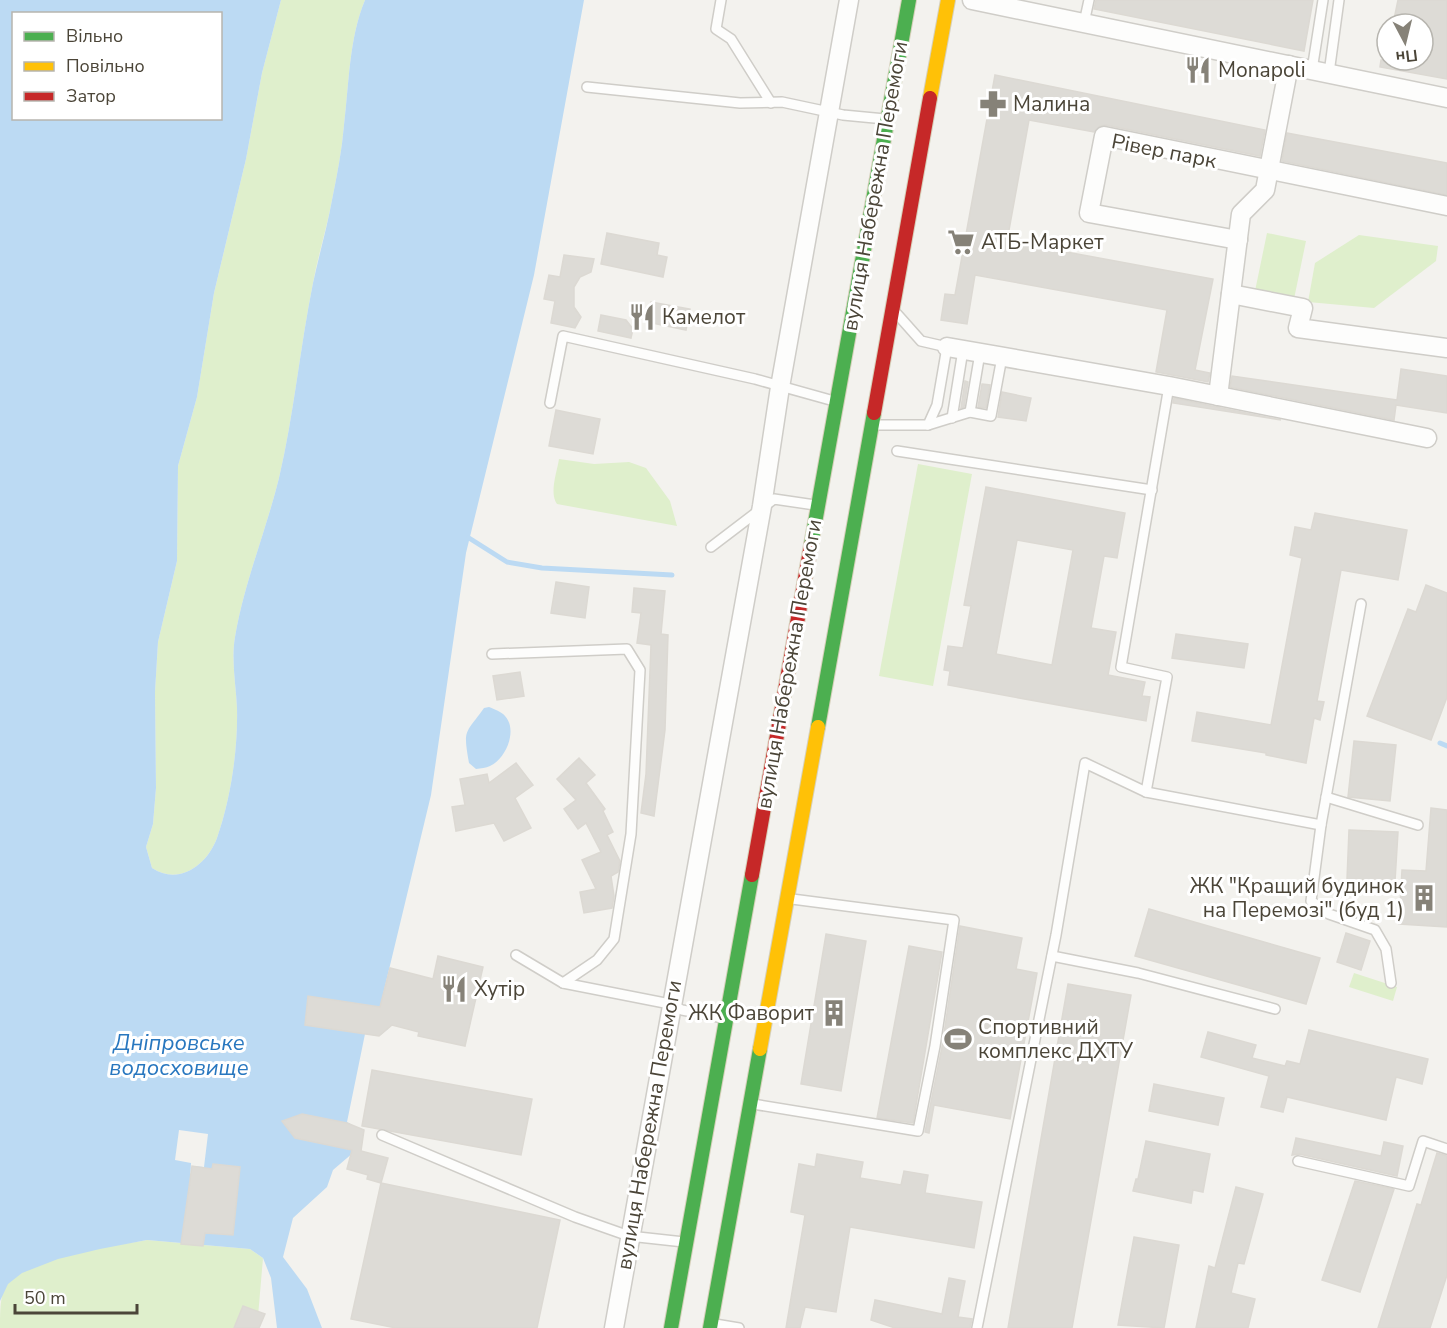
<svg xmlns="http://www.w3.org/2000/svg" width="1447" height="1328" font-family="'Nunito Sans',sans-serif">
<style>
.green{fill:#dfefcc}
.water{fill:#bcdaf3;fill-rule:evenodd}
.pier{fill:#f3f2ee}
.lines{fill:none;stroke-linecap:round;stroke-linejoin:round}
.stream{stroke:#bcdaf3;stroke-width:5}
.building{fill:#dddbd6;stroke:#dcd9d3;stroke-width:1.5;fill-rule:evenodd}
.lane-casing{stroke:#cfcdc8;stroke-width:12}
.street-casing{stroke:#cfcdc8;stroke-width:21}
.fast-casing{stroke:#d6d0ba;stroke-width:16}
.slow-casing{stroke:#d6d0ba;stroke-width:16}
.jam-casing{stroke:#d6d0ba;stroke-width:16}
.lane{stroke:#fdfdfc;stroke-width:9}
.street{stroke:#fdfdfc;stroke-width:18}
.fast{stroke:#4caf50;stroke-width:14}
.slow{stroke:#ffc107;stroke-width:14}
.jam{stroke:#c62828;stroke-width:14}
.labels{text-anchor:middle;stroke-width:6;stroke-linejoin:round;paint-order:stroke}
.poi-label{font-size:21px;fill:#4b4538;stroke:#fff;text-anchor:start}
.street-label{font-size:21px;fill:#4b4538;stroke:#fff}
.water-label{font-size:22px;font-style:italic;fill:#2877bf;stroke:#fff}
</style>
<rect width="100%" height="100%" fill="#f3f2ee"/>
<g class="green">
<path d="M281,0H365C349,38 349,85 344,125C342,150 337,175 332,200C327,228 318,255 313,283C300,347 294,414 279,478C266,531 244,583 235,637C231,660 236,685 237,708C238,749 231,798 217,838C207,865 179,886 152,868L146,847L153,824L156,788L155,692L158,642L177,561L178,466L197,397L214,293L246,159L262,73Z"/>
<path d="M1267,233L1306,241L1294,299L1255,291Z"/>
<path d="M1359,235L1438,246L1436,261L1374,308L1308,302L1315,263Z"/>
<path d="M559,459L594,464L629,462L646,468L670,501L677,526L557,504C549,493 557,472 559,459Z"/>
<path d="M918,464L972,474L933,686L879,676Z"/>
<path d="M1354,973L1397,987L1393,1001L1349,987Z"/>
<path d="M147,1240L250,1249L263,1258L257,1328H0C0,1316 0,1303 3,1291C18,1257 114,1246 147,1240Z"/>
</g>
<g class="water">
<path d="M0,0H281L262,73L246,159L214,293L197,397L178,466L177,561L158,642L155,692L156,788L153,824L146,847L152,868C179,886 207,865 217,838C231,798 238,749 237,708C236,685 231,660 235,637C244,583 266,531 279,478C294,414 300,347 313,283C319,255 327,228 332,200C337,175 342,150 344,125C349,85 349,38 365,0H584L534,275L466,553L431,795L380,1007L390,1018L388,1029L379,1036L365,1034L347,1122L356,1127L361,1146L333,1170L327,1187L293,1218L283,1257L307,1289L322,1328H277L271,1278L263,1258L250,1249L147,1240L100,1249L58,1259L22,1273L8,1284L0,1301ZM14,14H220V118H14Z"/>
<path d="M489,707C494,709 502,712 505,716C518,730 506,759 490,766C486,768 481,768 476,769L469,763C463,728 465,735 484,708Z"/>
</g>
<path class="pier" d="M179,1130L208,1134L204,1167L192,1166L190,1182L191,1163L175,1160Z"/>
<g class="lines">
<g class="stream">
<path d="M469,538L507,562L542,568L672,575"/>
<path d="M1440,743L1447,746"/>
</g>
</g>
<g class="building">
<path d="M1096,0H1313L1304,51L1094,9Z"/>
<path d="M1398,0H1447V79L1380,67L1381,60H1423V24H1393Z"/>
<path d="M995,75L1265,130L1260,156L1106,125L1100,126L1094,132L1029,120L1007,241L1213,279L1195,370L1210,373L1208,382L1156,372L1167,310L975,275L967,324L941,320L945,294L955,295Z"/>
<path d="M1287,133L1447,163V195L1282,161Z"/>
<path d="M607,233L659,243L657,255L667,257L663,277L601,264Z"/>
<path d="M564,255L594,259L591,272L580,277L574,287V307L581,317L575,328L551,323L555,301L544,299L549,275L560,277Z"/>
<path d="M651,302L690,309L686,330L647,322Z"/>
<path d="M601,315L626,320L633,329L631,338L598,331Z"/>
<path d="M1401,369L1447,376V413L1396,405L1394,420L1230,387L1232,376L1397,400Z"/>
<path d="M965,381L968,382L964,407L961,408Z"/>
<path d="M982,384L990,385L986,408L978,407Z"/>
<path d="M1002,392L1031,398L1026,421L998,417Z"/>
<path d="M1174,398L1216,407L1281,420L1173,403Z"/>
<path d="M556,410L600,419L593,454L549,446Z"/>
<path d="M986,487L1125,513L1117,558L1104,556L1091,628L1116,632L1108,675L1145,682L1142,696L1150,697L1146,721L948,685L950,671L944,670L948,646L963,648L971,606L964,605ZM1017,540L1073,550L1052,665L996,654Z"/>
<path d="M1315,513L1407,530L1398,580L1341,570L1317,701L1324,702L1320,720L1314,718L1306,763L1266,755V753L1192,741L1197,712L1271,725L1302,558L1290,555L1295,527L1311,530Z"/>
<path d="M556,582L589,587L585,618L551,613Z"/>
<path d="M1426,585L1447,593V697L1431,740L1367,716L1408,609L1416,612Z"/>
<path d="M634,588L665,591L661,634L668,635L665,730L654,816L641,813L646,774L651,645L637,643L641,613L632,612Z"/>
<path d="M1176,634L1248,644L1244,668L1172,658Z"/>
<path d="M520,672L524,696L497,700L493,676Z"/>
<path d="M1354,741L1396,745L1390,801L1348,797Z"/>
<path d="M579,758L595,775L586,783L605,809L603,811L613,832L607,835L620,861L618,872L611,876L614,896L612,908L584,913L580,892L596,889L582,860L601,852L586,823L578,829L564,809L576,800L557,779Z"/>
<path d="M516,763L533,785L515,798L531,828L504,841L494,823L456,831L452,807L465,805L460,779L487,774L489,783Z"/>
<path d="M1431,808L1447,810V927L1399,924L1402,870L1426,871Z"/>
<path d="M1349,830L1398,832L1395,881L1347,879Z"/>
<path d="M1149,909L1320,958L1306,1004L1135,956Z"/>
<path d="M960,926L1022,938L1016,969L1037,973L1010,1119L934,1105L929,1133L925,1132L942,1047Z"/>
<path d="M1346,933L1370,941L1361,970L1337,962Z"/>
<path d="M826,934L866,941L841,1091L801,1084Z"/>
<path d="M909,946L942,952L913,1123L877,1118Z"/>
<path d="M438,956L483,967L465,1046L418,1036L419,1032L392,1025L379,1036L305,1025L308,996L380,1007L390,968L433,979Z"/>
<path d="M1068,984L1131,995L1072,1328H1008Z"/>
<path d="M1309,1030L1428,1059L1422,1084L1396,1077L1386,1120L1287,1097L1283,1112L1261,1107L1269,1076L1201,1057L1208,1032L1256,1045L1252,1058L1285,1066L1287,1061L1300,1064Z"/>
<path d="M372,1070L532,1099L521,1155L362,1126Z"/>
<path d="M1154,1084L1224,1098L1218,1125L1149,1111Z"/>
<path d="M302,1114L347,1123L364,1130L361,1151L388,1158L381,1183L367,1179L368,1175L347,1169L352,1150L295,1138L282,1121Z"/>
<path d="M1296,1138L1381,1156L1384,1142L1403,1146L1397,1176L1299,1154L1292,1155Z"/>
<path d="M1146,1141L1210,1154L1203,1192L1193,1190L1191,1203L1133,1191L1136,1179H1138Z"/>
<path d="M1437,1153L1447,1156V1275L1430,1328H1378L1417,1204L1421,1205Z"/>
<path d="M817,1154L863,1162L860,1178L901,1185L904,1171L928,1175L925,1193L982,1202L974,1248L850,1227L836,1312L805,1307L800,1328H786L805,1215L791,1212L799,1164L815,1167Z"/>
<path d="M213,1164L240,1167L233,1235L205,1233L203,1246L181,1244L192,1166L212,1169Z"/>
<path d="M1355,1181L1394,1189L1360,1292L1322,1280Z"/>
<path d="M381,1183L560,1220L537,1328H396L351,1319Z"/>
<path d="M1236,1187L1263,1194L1244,1264L1238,1263L1231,1293L1255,1299L1248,1328H1196L1209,1266L1215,1268Z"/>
<path d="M1134,1237L1179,1245L1164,1328L1118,1325Z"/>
<path d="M949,1278L965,1281L958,1317L972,1319L970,1328H895L871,1320L875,1300L942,1314Z"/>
<path d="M243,1306L265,1314L259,1328H234Z"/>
</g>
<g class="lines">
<defs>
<g id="lane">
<path d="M721,0L716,29L731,39L771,103"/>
<path d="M1084,23L1089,0"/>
<path d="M1312,70L1323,0"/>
<path d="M1329,73L1339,0"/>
<path d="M587,87L740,103L782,102L843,115L885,119"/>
<path d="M550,403L563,336L755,379L834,401"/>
<path d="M970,412L980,353"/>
<path d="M952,418L963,350"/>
<path d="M877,425H928L937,405L947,347L921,341L897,314"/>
<path d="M928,425L970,412L991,416L1002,357"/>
<path d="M897,451L1152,490"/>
<path d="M711,547L774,499L815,505"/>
<path d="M1361,604L1321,825L1311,901L1329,914L1375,930L1386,949L1391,983"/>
<path d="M492,654L627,649L640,670L631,834L614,939L597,960L563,983"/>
<path d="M1146,792L1167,677L1121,667L1169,386"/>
<path d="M1326,797L1418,825"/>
<path d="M516,955L563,983L670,1004L682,1010L723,1018"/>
<path d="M1052,956L1138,973L1275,1009"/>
<path d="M753,1104L918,1131L935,1046L954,920L792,899"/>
<path d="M382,1135L575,1217L629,1236L684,1242"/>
<path d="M1298,1161L1409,1186L1423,1141L1447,1149"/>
<path d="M715,1324L739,1328"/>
<path d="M977,1328L1056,935L1085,763L1146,792L1321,825"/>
</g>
<g id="street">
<path d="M972,0L1447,98"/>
<path d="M1238,240L1089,213L1104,136L1447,206"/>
<path d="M1231,294L1303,308L1298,328L1447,348"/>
<path d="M947,347L1169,386L1427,438"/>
<path d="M1218,396L1241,214L1265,190L1289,65"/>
<path d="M614,1328L762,506L780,387L849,0"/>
</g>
<g id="fast">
<path d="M811,545L909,0"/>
<path d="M818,727L874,413"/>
<path d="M671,1328L752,875"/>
<path d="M710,1328L760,1049"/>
</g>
<g id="slow">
<path d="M930,98L948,0"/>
<path d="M760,1049L818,727"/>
</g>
<g id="jam">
<path d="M874,413L930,98"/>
<path d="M752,875L811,545"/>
</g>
</defs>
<use href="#lane" class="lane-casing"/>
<use href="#street" class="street-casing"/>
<use href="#fast" class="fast-casing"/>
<use href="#slow" class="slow-casing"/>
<use href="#jam" class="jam-casing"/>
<use href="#lane" class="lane"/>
<use href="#street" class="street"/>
<use href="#fast" class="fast"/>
<use href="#slow" class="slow"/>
<use href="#jam" class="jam"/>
</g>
<defs>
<symbol id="restaurant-bare" viewBox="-9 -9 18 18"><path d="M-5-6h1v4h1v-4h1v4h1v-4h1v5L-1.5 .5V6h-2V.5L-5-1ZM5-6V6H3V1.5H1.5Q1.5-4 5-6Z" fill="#868278" stroke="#fff" stroke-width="2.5" paint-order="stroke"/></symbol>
<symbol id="pharmacy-bare" viewBox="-9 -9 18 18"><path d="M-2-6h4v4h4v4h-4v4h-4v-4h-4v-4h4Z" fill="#868278" stroke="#fff" stroke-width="2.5" paint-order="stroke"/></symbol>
<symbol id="supermarket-bare" viewBox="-9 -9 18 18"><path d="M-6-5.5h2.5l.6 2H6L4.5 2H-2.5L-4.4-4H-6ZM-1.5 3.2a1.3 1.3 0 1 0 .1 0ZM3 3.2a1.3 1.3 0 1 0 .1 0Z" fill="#868278" stroke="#fff" stroke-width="2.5" paint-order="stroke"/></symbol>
<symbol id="building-bare" viewBox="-9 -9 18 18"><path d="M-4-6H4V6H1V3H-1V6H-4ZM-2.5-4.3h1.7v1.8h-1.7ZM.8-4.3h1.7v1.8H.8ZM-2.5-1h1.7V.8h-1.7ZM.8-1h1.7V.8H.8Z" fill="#868278" stroke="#fff" stroke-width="2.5" paint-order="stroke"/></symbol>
<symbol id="stadium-bare" viewBox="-9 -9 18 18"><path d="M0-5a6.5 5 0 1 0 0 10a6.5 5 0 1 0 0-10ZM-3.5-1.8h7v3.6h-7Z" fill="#868278" stroke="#fff" stroke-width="2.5" paint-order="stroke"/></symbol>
</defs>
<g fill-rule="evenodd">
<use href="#restaurant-bare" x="1179" y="51" width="38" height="38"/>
<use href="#pharmacy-bare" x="974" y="85" width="38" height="38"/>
<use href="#supermarket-bare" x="942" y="223" width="38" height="38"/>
<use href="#restaurant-bare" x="623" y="298" width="38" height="38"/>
<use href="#building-bare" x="1405" y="879" width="38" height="38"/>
<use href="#restaurant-bare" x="435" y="970" width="38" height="38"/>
<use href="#building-bare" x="815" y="994" width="38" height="38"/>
<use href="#stadium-bare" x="939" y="1020" width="38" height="38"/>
</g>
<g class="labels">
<g class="poi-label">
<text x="1218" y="77">Monapoli</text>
<text x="1013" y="111">Малина</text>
<text x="981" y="249">АТБ-Маркет</text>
<text x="662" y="324">Камелот</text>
<text x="1404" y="893" text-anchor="end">ЖК "Кращий будинок<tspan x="1404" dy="24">на Перемозі" (буд 1)</tspan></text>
<text x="474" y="996">Хутір</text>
<text x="814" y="1020" text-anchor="end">ЖК Фаворит</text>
<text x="978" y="1034">Спортивний<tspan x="978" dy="24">комплекс ДХТУ</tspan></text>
</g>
<g class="street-label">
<text transform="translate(1164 151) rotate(11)" y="7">Рівер парк</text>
<text transform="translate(875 186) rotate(-80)" y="7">вулиця Набережна Перемоги</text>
<text transform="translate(789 664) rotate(-80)" y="7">вулиця Набережна Перемоги</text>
<text transform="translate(649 1125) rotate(-80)" y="7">вулиця Набережна Перемоги</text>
</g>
<g class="water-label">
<text x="179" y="1050">Дніпровське<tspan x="179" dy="25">водосховище</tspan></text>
</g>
</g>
<rect x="12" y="12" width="210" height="108" fill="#ffffff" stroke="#b7b5af" stroke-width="1.5"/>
<rect x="24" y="32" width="30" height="9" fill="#4caf50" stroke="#b7b5af" stroke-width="1.5"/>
<text x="66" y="42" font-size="18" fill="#4b4538">Вільно</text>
<rect x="24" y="62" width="30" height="9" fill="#ffc107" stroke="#b7b5af" stroke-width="1.5"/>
<text x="66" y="72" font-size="18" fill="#4b4538">Повільно</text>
<rect x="24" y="92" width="30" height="9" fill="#c62828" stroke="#b7b5af" stroke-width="1.5"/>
<text x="66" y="102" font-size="18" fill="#4b4538">Затор</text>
<g transform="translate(1405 42) rotate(173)"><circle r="28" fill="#ffffff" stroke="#b7b5af" stroke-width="1.5"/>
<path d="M0-4.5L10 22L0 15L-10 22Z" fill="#868278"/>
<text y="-9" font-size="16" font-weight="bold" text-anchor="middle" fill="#4b4538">Пн</text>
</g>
<path d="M15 1304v9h122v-9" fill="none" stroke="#4b4538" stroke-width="3"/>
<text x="24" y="1304" font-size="18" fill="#4b4538" stroke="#ffffff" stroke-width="4.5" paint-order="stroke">50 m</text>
</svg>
